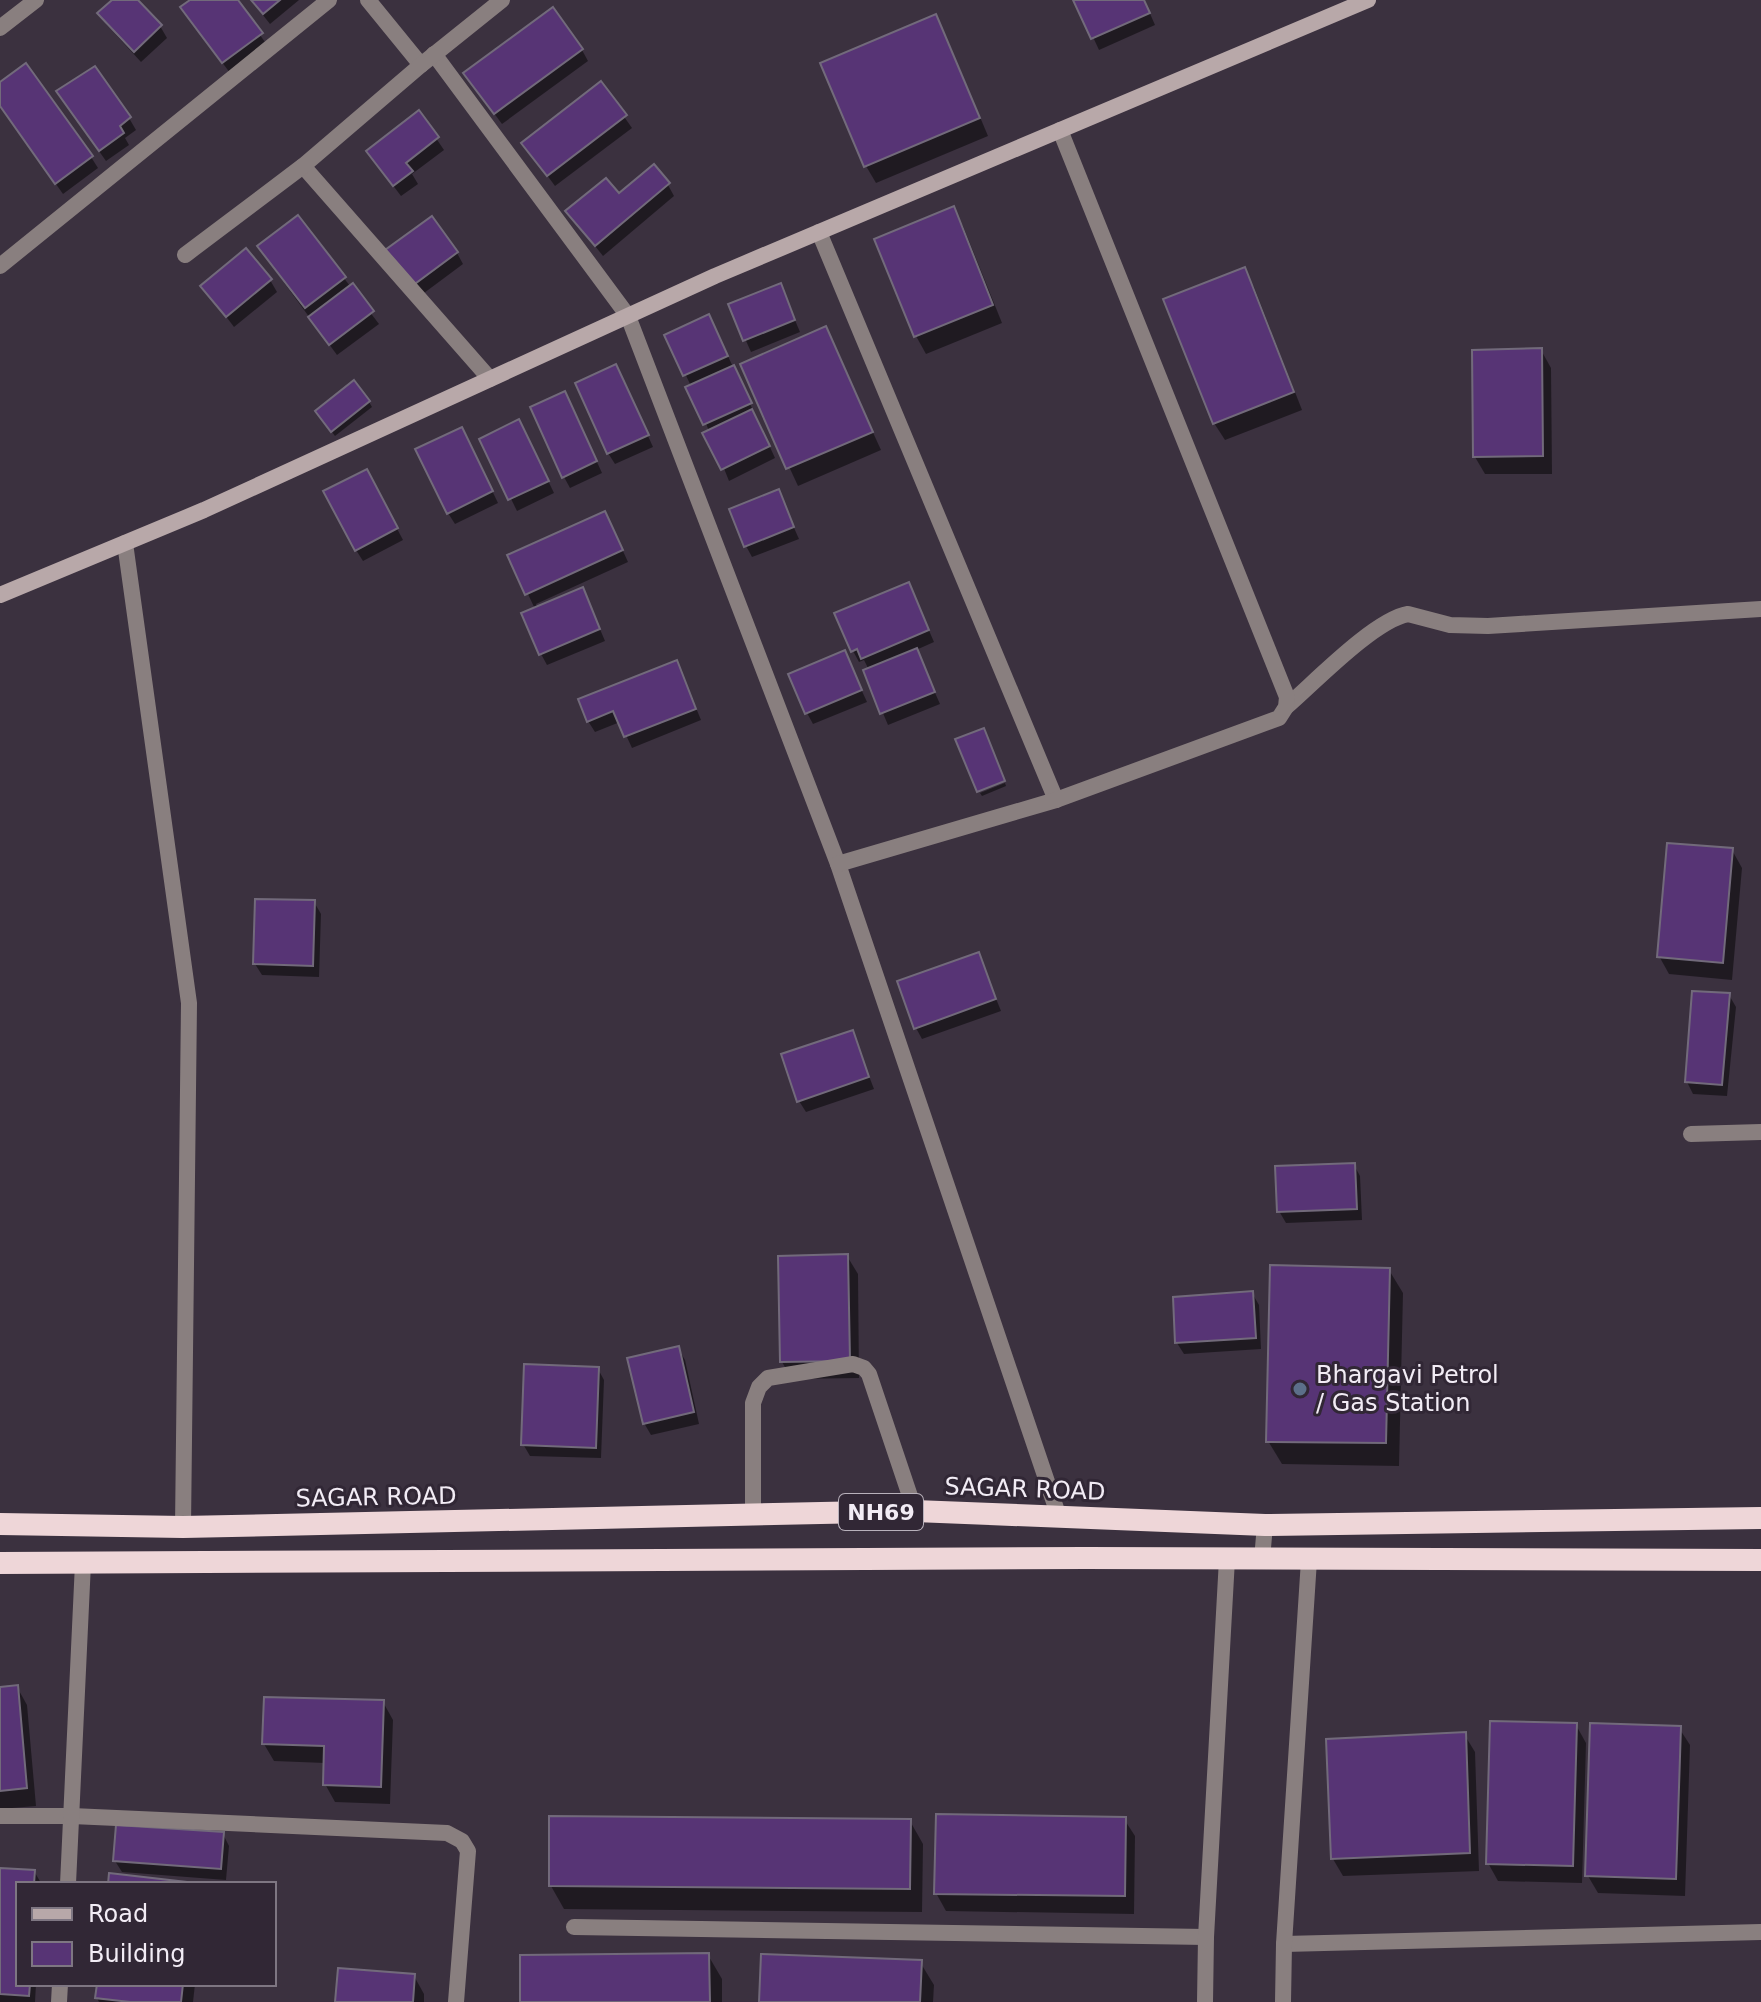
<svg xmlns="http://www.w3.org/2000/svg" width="1761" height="2002" font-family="'DejaVu Sans',sans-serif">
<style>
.shadow{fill:#0007}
.building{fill:#573475;stroke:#726a7b;stroke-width:2}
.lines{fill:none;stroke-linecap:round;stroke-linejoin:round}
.service{stroke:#897f7f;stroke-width:16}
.minor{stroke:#897f7f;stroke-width:16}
.secondary{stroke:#b8a8a9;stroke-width:16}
.trunk{stroke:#eed6d8;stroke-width:22}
.service-dot{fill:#5c6f8a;stroke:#312735;stroke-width:3}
.labels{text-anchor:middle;stroke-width:6;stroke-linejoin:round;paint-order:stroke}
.shield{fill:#312735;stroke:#b8b1bb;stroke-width:2}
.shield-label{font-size:22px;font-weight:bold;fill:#f2ecf5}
.poi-label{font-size:24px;fill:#f2ecf5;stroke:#312735;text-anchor:start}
.street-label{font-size:24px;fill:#f2ecf5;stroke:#312735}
</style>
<rect width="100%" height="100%" fill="#3b313f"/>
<g class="shadow">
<path d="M114,0H136L160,26L167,38L141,62L107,25L100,14Z"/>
<path d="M193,0H236L267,45L230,73L182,8Z"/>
<path d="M251,0H299L270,24Z"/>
<path d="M1076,0H1144L1155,25L1099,50Z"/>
<path d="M935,17L945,34L988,136L876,183L866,166Z"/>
<path d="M582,50L588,61L502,124L473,85Z"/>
<path d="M0,84L91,157L98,168L63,194L0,105Z"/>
<path d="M601,84L632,128L555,186L524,144Z"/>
<path d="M65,103L129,118L136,130L125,138L129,145L106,161Z"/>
<path d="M419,113L444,150L412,174L418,184L401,196L376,163Z"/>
<path d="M668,185L674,196L603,256L568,212L619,196Z"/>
<path d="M953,209L963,226L1002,323L926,354L916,336L877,240Z"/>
<path d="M298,218L379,324L337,355L266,258Z"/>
<path d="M457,253L463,264L420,296L394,262Z"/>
<path d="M1244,270L1254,287L1302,410L1225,440L1214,423Z"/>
<path d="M270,280L277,292L234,327L203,286Z"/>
<path d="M780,285L800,332L751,352L730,305Z"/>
<path d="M715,328L775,458L729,481L691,386L667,336Z"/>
<path d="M825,328L881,450L798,486L742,365Z"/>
<path d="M1541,350L1551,368L1552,474H1485L1475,457Z"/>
<path d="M622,378L653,447L615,464L608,453Z"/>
<path d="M369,402L372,407L335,436L320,416Z"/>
<path d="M571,405L602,473L570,488L564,477Z"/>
<path d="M525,433L554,493L517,511L482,440Z"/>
<path d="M468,441L498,503L455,524L448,513Z"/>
<path d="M373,483L403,540L363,561L356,550Z"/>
<path d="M778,492L799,539L752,557L746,546Z"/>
<path d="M611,525L628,562L536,604L538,608L588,601L605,641L547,665L541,654L535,609L510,556Z"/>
<path d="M914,596L934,642L916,650L940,704L888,725L865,671L869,670L864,660L859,662L853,651Z"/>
<path d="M844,652L867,702L813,724L807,713Z"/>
<path d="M682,674L701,720L632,748L620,722L595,732L588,721Z"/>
<path d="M1005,783L1006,786L982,796L980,793Z"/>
<path d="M1732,850L1742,868L1732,980L1669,974L1659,956Z"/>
<path d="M314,902L321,914L319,977L262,975L255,964Z"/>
<path d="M978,954L1001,1011L922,1039L916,1028Z"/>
<path d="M1729,995L1736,1007L1727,1096L1693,1094L1687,1082Z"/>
<path d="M852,1032L874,1089L806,1112L799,1101Z"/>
<path d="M1354,1165L1360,1176L1362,1220L1286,1223L1279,1211Z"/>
<path d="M847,1256L858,1274L859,1378L792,1379L782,1362Z"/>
<path d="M1389,1270L1403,1293L1399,1466L1282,1464L1268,1441Z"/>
<path d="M1252,1293L1259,1305L1261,1349L1184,1354L1177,1343Z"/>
<path d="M678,1348L685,1360L699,1424L651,1435L644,1423Z"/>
<path d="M598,1369L604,1380L601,1458L530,1456L523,1444Z"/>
<path d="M17,1687L27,1705L36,1806L0,1809V1689Z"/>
<path d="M383,1702L393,1720L390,1804L335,1802L325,1784V1763L274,1761L264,1744Z"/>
<path d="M1576,1725L1586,1743L1582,1883L1498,1881L1488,1863Z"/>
<path d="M1679,1728L1690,1745L1685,1896L1598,1893L1588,1876Z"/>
<path d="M1464,1734L1475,1752L1479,1871L1343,1876L1333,1859Z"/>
<path d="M1124,1819L1135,1836L1134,1914L946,1911L936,1893Z"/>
<path d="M910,1821L923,1844L922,1912L564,1909L551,1886Z"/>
<path d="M223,1834L229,1846L226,1880L122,1872L115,1861Z"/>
<path d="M0,1870L34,1871L41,1883L18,1884V1984H36L35,2002H0Z"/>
<path d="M708,1955L722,1979V2002H522Z"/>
<path d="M920,1962L934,1985L933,2002H761Z"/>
<path d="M414,1976L424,1994V2002H337Z"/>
<path d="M99,1984H195L193,2002H99L97,1998Z"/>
</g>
<g class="building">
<path d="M112,0H138L162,25L134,52L97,13Z"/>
<path d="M190,0H238L263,33L222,63L180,7Z"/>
<path d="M251,0H280L263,14Z"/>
<path d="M1073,0H1144L1150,13L1091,39Z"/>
<path d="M553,7L583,49L494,114L463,73Z"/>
<path d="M936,14L980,118L864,167L820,63Z"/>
<path d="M26,63L93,156L55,184L0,106V82Z"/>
<path d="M95,66L131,117L120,126L124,133L99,151L56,91Z"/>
<path d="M601,81L627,115L547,176L521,143Z"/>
<path d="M419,110L439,137L406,163L413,171L393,186L366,151Z"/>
<path d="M654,164L670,183L595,246L565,211L606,178L619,193Z"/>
<path d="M954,206L993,305L914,337L874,239Z"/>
<path d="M298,215L346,277L305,308L257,246Z"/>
<path d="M432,216L458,252L412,286L385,250Z"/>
<path d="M246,248L272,279L226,317L200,286Z"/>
<path d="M1245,267L1294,392L1213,424L1163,299Z"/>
<path d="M353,283L374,311L329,345L308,317Z"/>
<path d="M781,283L795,320L743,341L728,304Z"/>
<path d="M709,314L728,356L683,376L664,335Z"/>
<path d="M826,326L873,432L786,469L740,364Z"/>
<path d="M1542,348L1543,456L1473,457L1472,350Z"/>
<path d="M616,364L649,435L607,454L575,383Z"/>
<path d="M734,365L752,403L703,425L685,387Z"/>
<path d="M354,380L370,401L331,432L315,411Z"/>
<path d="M565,391L597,461L562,478L530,407Z"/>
<path d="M752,409L770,446L721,470L702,433Z"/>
<path d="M519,419L549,481L508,500L479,439Z"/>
<path d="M462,427L493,491L447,514L415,449Z"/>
<path d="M367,469L398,528L355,551L323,491Z"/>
<path d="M779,489L794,527L744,547L729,509Z"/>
<path d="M605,511L623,550L525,595L507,555Z"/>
<path d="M909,582L929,630L861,659L857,649L851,652L834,613Z"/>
<path d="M583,587L600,629L539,655L521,613Z"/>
<path d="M917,648L935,692L880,714L863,670Z"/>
<path d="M845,650L862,690L805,714L788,674Z"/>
<path d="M677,660L696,709L624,737L613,711L587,722L578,699Z"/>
<path d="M984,728L1005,781L977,792L955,739Z"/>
<path d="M1667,843L1733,848L1723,963L1657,957Z"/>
<path d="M255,899L315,900L313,966L253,964Z"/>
<path d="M979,952L996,999L914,1029L897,981Z"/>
<path d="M1692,991L1730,993L1722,1085L1685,1082Z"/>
<path d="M853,1030L869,1077L797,1102L781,1054Z"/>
<path d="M1355,1163L1357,1209L1277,1212L1275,1166Z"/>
<path d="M848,1254L850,1361L780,1362L778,1256Z"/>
<path d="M1270,1265L1390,1268L1386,1443L1266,1442Z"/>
<path d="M1253,1291L1256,1338L1175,1343L1173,1297Z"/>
<path d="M679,1346L694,1412L643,1424L627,1358Z"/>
<path d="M524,1364L599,1367L596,1448L521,1445Z"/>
<path d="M18,1685L27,1788L0,1791V1687Z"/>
<path d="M264,1697L384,1700L381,1787L323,1785L324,1746L262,1744Z"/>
<path d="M1490,1721L1577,1723L1573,1866L1486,1864Z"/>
<path d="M1590,1723L1681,1726L1676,1879L1585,1876Z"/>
<path d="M1466,1732L1470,1853L1331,1859L1326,1739Z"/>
<path d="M936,1814L1126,1817L1125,1896L934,1894Z"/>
<path d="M549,1816L911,1819L910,1889L549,1886Z"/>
<path d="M116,1825L224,1832L221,1869L113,1861Z"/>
<path d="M0,1868L35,1870L34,1884H18V1984H30L29,1996L0,1994Z"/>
<path d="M109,1873L195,1883V1884H108Z"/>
<path d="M709,1953L710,2002H520V1955Z"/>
<path d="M761,1954L922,1960L920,2002H759Z"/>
<path d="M338,1968L415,1974L413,2002H335Z"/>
<path d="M97,1984H183L181,2002H130L95,1998Z"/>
</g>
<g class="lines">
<g class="service">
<path d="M125,543L189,1003L183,1527"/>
<path d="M1691,1134L1761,1132"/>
<path d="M753,1516V1403L759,1387L768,1378L853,1364L864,1368L869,1374L915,1511"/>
<path d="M0,1816H72L447,1833L462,1841L468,1851L456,2002"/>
<path d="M68,1884L83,1563"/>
<path d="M574,1927L1206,1937"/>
<path d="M1284,1944L1761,1932"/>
<path d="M59,2002L60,1984"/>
<path d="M1205,2002L1206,1937L1227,1559"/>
<path d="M1283,2002L1284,1944L1309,1560"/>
</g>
<g class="minor">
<path d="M368,0L421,65"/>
<path d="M0,28L36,0"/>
<path d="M434,54L628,316L838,864L1059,1517"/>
<path d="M303,166L490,379"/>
<path d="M819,232L1056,800"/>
<path d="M185,255L303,166L421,65L502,0"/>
<path d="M0,266L329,0"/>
<path d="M1286,707C1314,683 1374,620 1408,614L1450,625L1488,626L1761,609"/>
<path d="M838,864L1056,800L1279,718L1286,707L1287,697L1060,130"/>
<path d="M1262,1559L1265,1525"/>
</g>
<path class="secondary" d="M0,595L204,510L715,276L1368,0"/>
<g class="trunk">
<path d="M0,1524L183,1527L915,1511L1265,1525L1761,1518"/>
<path d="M0,1563L1085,1558L1761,1560"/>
</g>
</g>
<circle class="service-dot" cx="1300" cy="1389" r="8"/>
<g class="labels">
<rect class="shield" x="839" y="1494" width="84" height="36" rx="6"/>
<g class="shield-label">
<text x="881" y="1520">NH69</text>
</g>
<g class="poi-label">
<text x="1316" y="1383">Bhargavi Petrol<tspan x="1316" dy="28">/ Gas Station</tspan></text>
</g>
<g class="street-label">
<text transform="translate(1025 1489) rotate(2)" y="8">SAGAR ROAD</text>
<text transform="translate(376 1497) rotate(-1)" y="8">SAGAR ROAD</text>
</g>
</g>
<rect x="16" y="1882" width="260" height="104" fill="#312735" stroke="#7e7682" stroke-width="2"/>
<rect x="32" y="1908" width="40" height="12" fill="#b8a8a9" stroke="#7e7682" stroke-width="2"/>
<text x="88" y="1922" font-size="24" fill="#f2ecf5">Road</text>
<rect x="32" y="1942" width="40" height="24" fill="#573475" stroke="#7e7682" stroke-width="2"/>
<text x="88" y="1962" font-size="24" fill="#f2ecf5">Building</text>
</svg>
